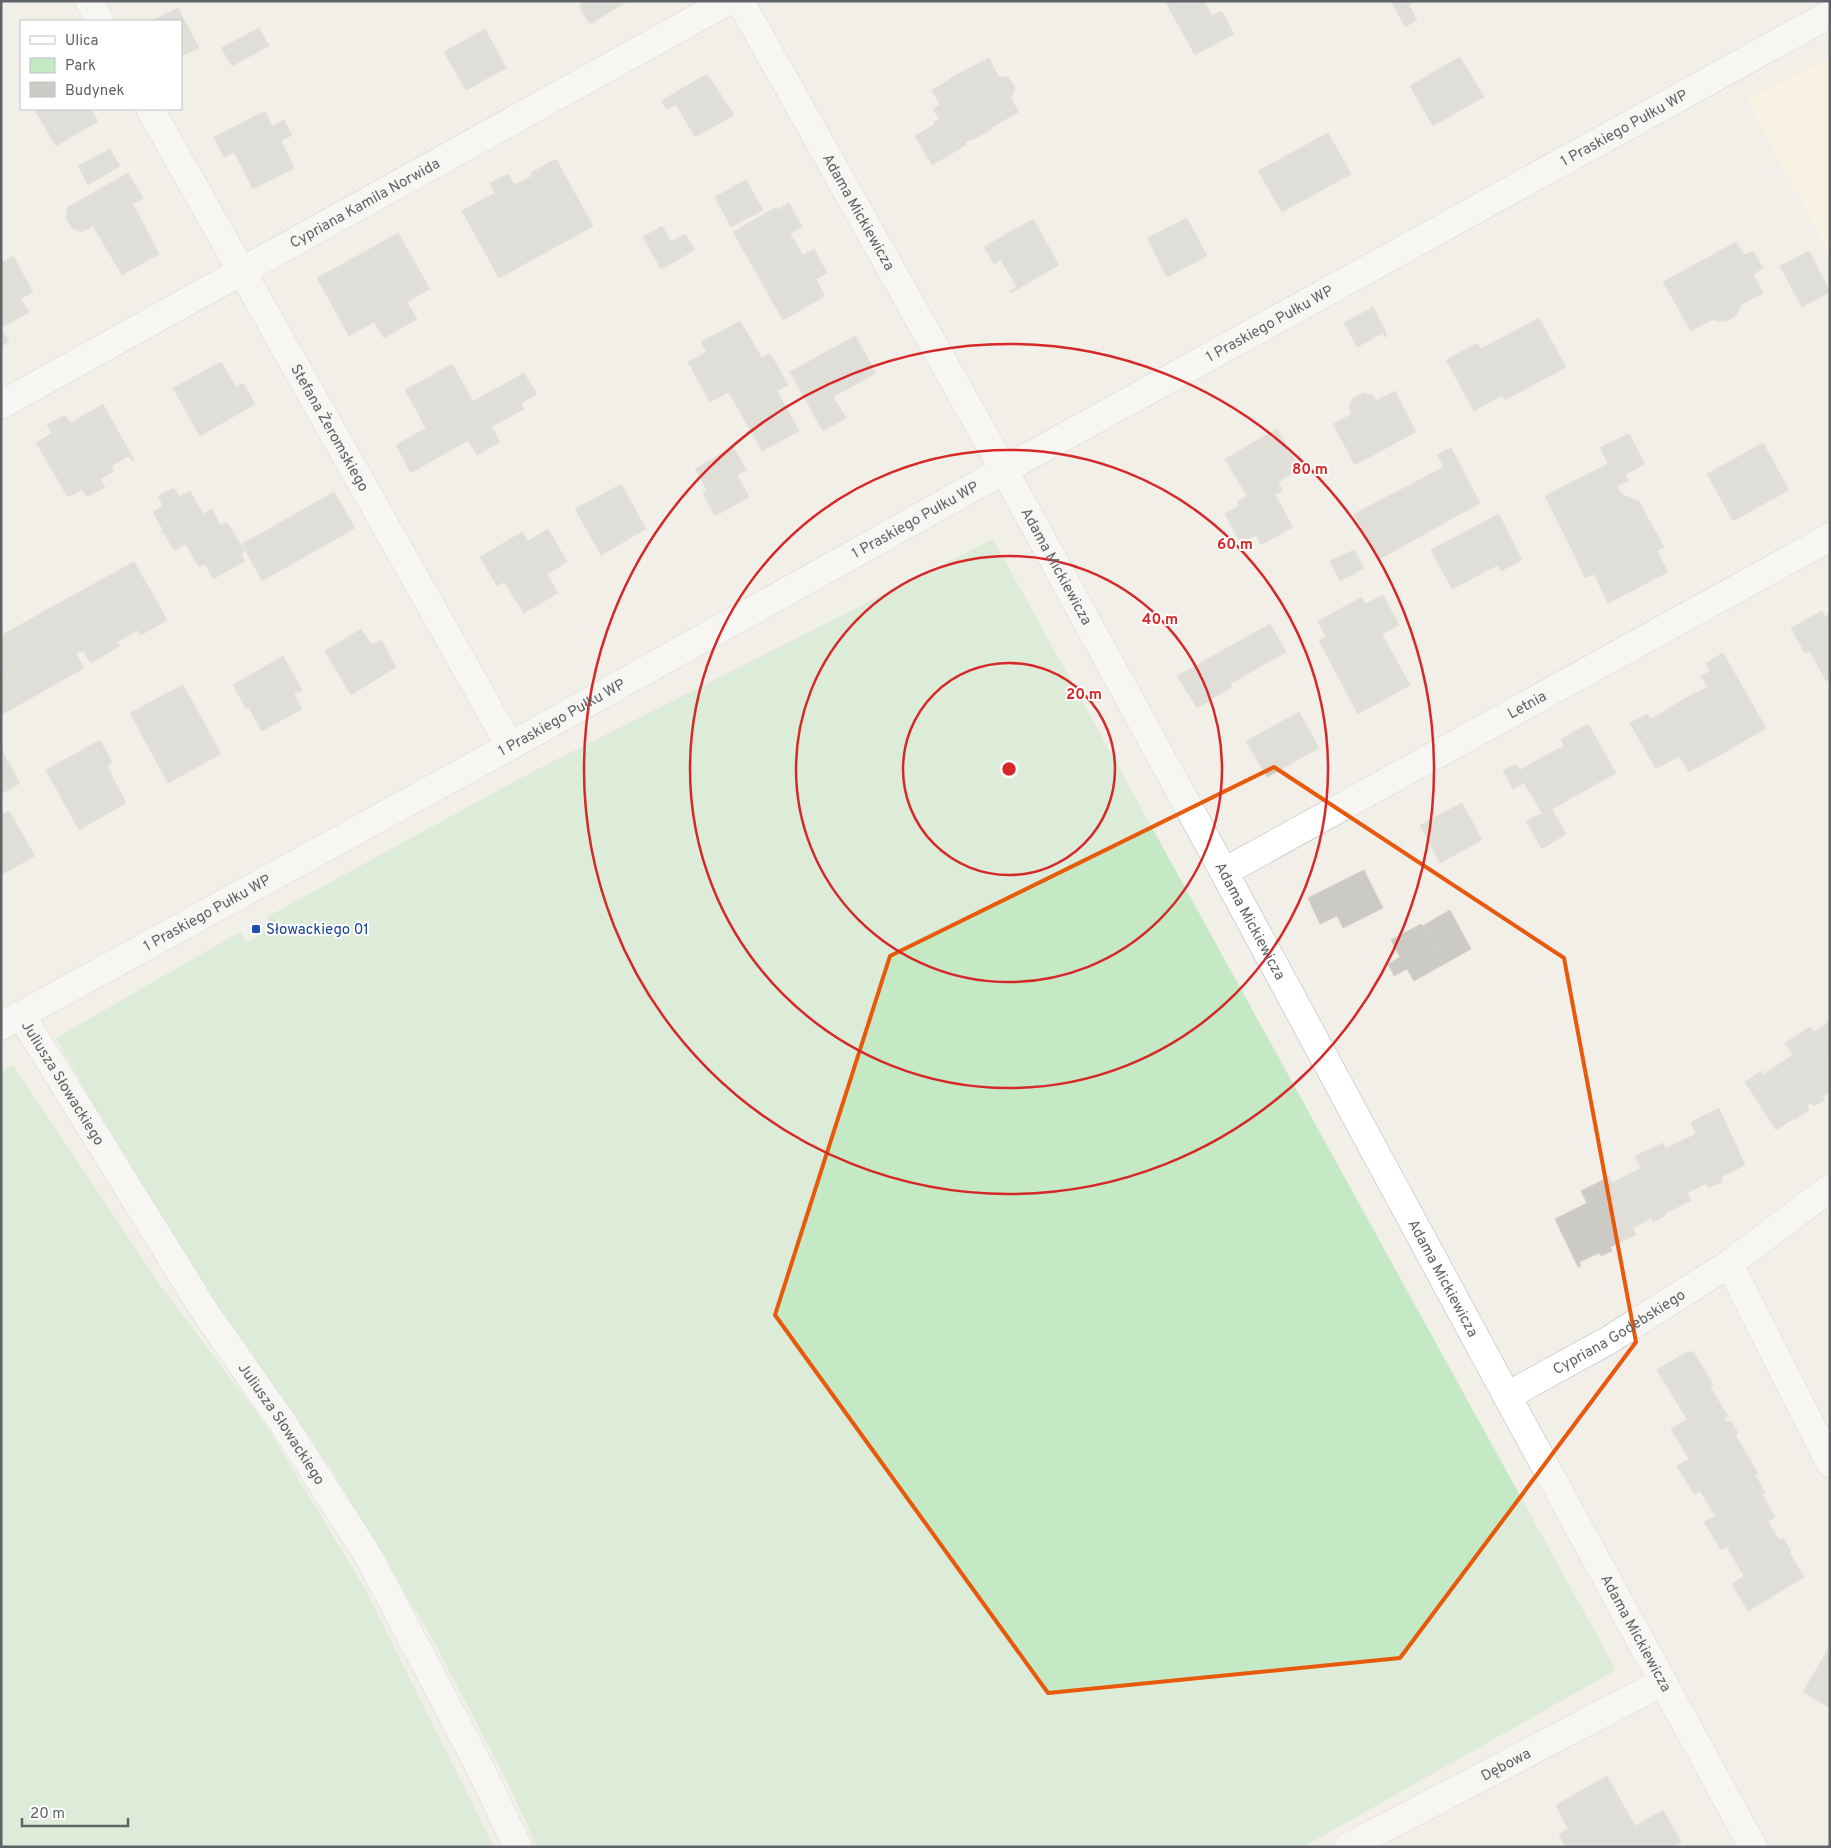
<svg xmlns="http://www.w3.org/2000/svg" width="1831" height="1848" font-family="Overpass,sans-serif">
<style>
.commercial{fill:#fef7e0}
.green{fill:#c5e8c5}
.building{fill:#cccac5;stroke:#d6d1c6}
.lines{fill:none;stroke-linecap:round;stroke-linejoin:round}
.minor-casing{stroke:#b5b8bc;stroke-width:29}
.minor{stroke:#fff;stroke-width:28}
.marked{fill:none;stroke:#e8590c;stroke-width:4;stroke-linejoin:round}
.ring{fill:none;stroke:#d62828;stroke-width:2.5}
.transit-dot{fill:#1a4fb4;stroke:#fff;stroke-width:2}
.labels{text-anchor:middle;stroke-width:4;stroke-linejoin:round;paint-order:stroke}
.street-label{font-size:15px;fill:#5f6368;stroke:#fff}
.transit-label{font-size:15px;fill:#164399;stroke:#fff;text-anchor:start}
.centre{fill:#d62828;stroke:#fff;stroke-width:2.5}
.ring-label{font-size:15px;text-anchor:middle;font-weight:bold;fill:#d62828;stroke:#fff;stroke-width:4;stroke-linejoin:round;paint-order:stroke}
</style>
<rect width="100%" height="100%" fill="#f1efe8"/>
<path class="commercial" d="M1830,58V256L1747,99Z"/>
<g class="green">
<path d="M993,539L1616,1670L1303,1847H537L507,1781L432,1638L331,1469L169,1240L56,1038L240,932L247,942L273,927L267,917L530,773Z"/>
<path d="M13,1065L160,1285L265,1424L364,1587L494,1847H1V1072Z"/>
</g>
<g class="building">
<path d="M581,1H626V2L590,24L579,6L582,3Z"/>
<path d="M1165,1H1204L1212,16L1222,11L1234,34L1195,55Z"/>
<path d="M1391,1H1416L1409,5L1417,20L1405,27Z"/>
<path d="M178,8L199,48L181,56V21H152Z"/>
<path d="M259,28L269,46L232,66L221,48Z"/>
<path d="M485,29L506,68L466,90L444,52Z"/>
<path d="M1460,57L1484,97L1433,126L1410,86Z"/>
<path d="M989,58L998,76L1009,78L1015,88L1011,99L1019,112L992,127V129L972,140L971,139L965,143L966,145L932,165L915,136L935,124L934,122L939,119L933,109L940,105L932,90L949,80V79Z"/>
<path d="M707,74L734,115L695,137L676,104L667,110L661,101Z"/>
<path d="M34,109H90L98,121L56,146Z"/>
<path d="M265,111L272,126L284,120L292,135L281,141L294,168L253,189L234,152L224,157L214,137Z"/>
<path d="M1328,133L1351,174L1282,212L1258,171Z"/>
<path d="M110,149L120,166L88,185L78,166Z"/>
<path d="M556,159L578,199L549,214L548,212L534,220L514,185L532,176L531,173Z"/>
<path d="M128,173L143,198L82,232L72,228L66,218L68,207Z"/>
<path d="M508,174L550,250L499,278L462,211L495,193L490,183Z"/>
<path d="M746,180L763,210L731,227L715,197Z"/>
<path d="M578,199L593,226L550,250L534,220L548,212L549,214Z"/>
<path d="M789,203L802,227L790,234L797,245L754,269L733,232L776,207L777,210Z"/>
<path d="M133,204L159,254L122,275L93,226Z"/>
<path d="M1187,218L1207,256L1167,277L1147,238Z"/>
<path d="M1033,219L1059,265L1011,293L1010,291L1017,287L1001,260L994,264L984,247Z"/>
<path d="M662,226L671,242L685,234L695,250L661,269L643,237Z"/>
<path d="M398,233L430,289L407,302L417,319L400,329L359,255Z"/>
<path d="M1736,242L1744,255L1753,251L1763,268L1753,274L1763,293L1739,305L1741,307L1735,316L1727,321H1715L1714,319L1691,331L1663,282Z"/>
<path d="M797,245L803,255L814,249L827,273L816,279L825,296L783,320L754,269Z"/>
<path d="M1809,251L1830,292L1802,307L1780,266Z"/>
<path d="M359,255L400,329L384,338L374,322L349,336L317,278Z"/>
<path d="M13,256L33,292L21,299L29,312L1,328V263Z"/>
<path d="M1373,307L1386,332L1385,333L1387,336L1384,337L1383,333L1357,347L1344,323Z"/>
<path d="M1539,318L1566,367L1505,400L1502,395L1474,411L1446,360L1477,343L1481,349Z"/>
<path d="M740,321L762,358L722,380L701,342Z"/>
<path d="M1,328L9,342L1,346Z"/>
<path d="M855,336L876,373L833,397L846,418L823,431L790,372Z"/>
<path d="M707,352L729,392L710,402L688,362Z"/>
<path d="M770,353L788,385L777,391L799,431L762,451L722,380Z"/>
<path d="M221,362L236,387L243,383L255,404L200,436L173,388Z"/>
<path d="M452,364L473,402L448,416L427,378Z"/>
<path d="M524,373L537,394L521,403L524,409L491,427L476,400Z"/>
<path d="M427,378L448,416L426,428L405,390Z"/>
<path d="M1395,391L1416,432L1355,465L1333,424L1352,414L1349,409L1352,399L1364,393L1374,396L1376,401Z"/>
<path d="M476,400L500,442L477,455L468,440L411,473L396,445Z"/>
<path d="M103,404L134,460L132,461L129,456L111,466L114,471L112,472L81,417Z"/>
<path d="M65,415L70,423L81,417L112,472L100,479L105,487L87,497L82,489L68,497L36,443L52,433L47,425Z"/>
<path d="M1277,429L1300,468L1278,482L1283,491L1275,495L1293,527L1261,545L1256,535L1241,544L1225,514L1239,506L1237,502L1247,496L1225,459Z"/>
<path d="M1629,434L1645,464L1625,474L1628,481L1617,486L1621,494L1639,501L1648,518L1575,556L1545,496L1608,464L1600,447Z"/>
<path d="M1763,443L1789,490L1733,521L1707,474Z"/>
<path d="M733,447L746,470L737,475L749,497L715,516L703,493L707,490L695,469Z"/>
<path d="M1451,448L1480,503L1378,560L1354,514L1444,467L1437,455Z"/>
<path d="M621,484L646,529L601,555L575,509Z"/>
<path d="M174,488L179,497L190,491L203,514L212,509L220,525L227,522L240,544L199,567L186,544L174,551L164,533H162L161,531L163,530L153,512L163,506L158,496Z"/>
<path d="M334,492L355,528L262,581L242,544Z"/>
<path d="M1499,514L1522,560L1501,571L1498,565L1452,589L1431,550Z"/>
<path d="M1648,518L1664,547L1657,551L1668,572L1608,603L1594,574L1585,578L1575,556Z"/>
<path d="M548,529L567,562L547,574L558,593L524,613L504,582L497,586L480,557L522,532L528,541Z"/>
<path d="M240,544L245,552L241,554L245,561L213,579L205,564Z"/>
<path d="M1354,550L1364,568L1340,581L1330,561Z"/>
<path d="M134,562L152,593L105,619L88,587Z"/>
<path d="M88,587L105,619L38,657L20,625Z"/>
<path d="M152,593L167,620L141,635L137,630L117,642L120,646L91,663L83,651L76,654L68,640Z"/>
<path d="M1383,595L1399,625L1382,634L1410,685L1358,714L1319,641L1326,637L1318,621L1362,597L1365,604Z"/>
<path d="M1822,611L1825,617L1830,614V679L1826,681L1810,651L1805,653L1791,628Z"/>
<path d="M1270,624L1286,652L1230,684L1232,687L1197,708L1177,676Z"/>
<path d="M20,625L38,657L1,677V635Z"/>
<path d="M361,629L372,645L381,640L396,667L351,695L325,651Z"/>
<path d="M68,640L84,668L1,715V677Z"/>
<path d="M1723,653L1766,728L1720,755L1688,697L1708,687L1701,676L1710,671L1706,663Z"/>
<path d="M283,656L302,690L294,694L302,709L262,731L249,708L246,709L233,685Z"/>
<path d="M183,685L221,754L168,783L130,713Z"/>
<path d="M1688,697L1720,755L1689,772L1679,756L1656,769L1630,723L1647,714L1651,719Z"/>
<path d="M1299,712L1319,748L1267,777L1246,741Z"/>
<path d="M1588,724L1616,773L1564,802L1541,758L1564,746L1561,739Z"/>
<path d="M100,740L112,763L107,766L126,803L79,830L46,770Z"/>
<path d="M1,749L20,783L1,794Z"/>
<path d="M1541,758L1565,802L1543,814L1524,783L1513,789L1503,771L1516,764L1520,770Z"/>
<path d="M1462,803L1482,840L1440,863L1420,825Z"/>
<path d="M1552,809L1566,834L1542,849L1526,821Z"/>
<path d="M9,811L35,856L1,875V815Z"/>
<path d="M1364,870L1383,908L1343,928L1337,916L1320,924L1308,898Z"/>
<path d="M1450,910L1471,949L1444,964L1424,925Z"/>
<path d="M1421,924L1422,926L1424,925L1444,964L1414,981L1407,969L1394,976L1388,964L1400,957L1391,940Z"/>
<path d="M1830,1021V1056L1814,1032Z"/>
<path d="M1810,1027L1830,1056V1092L1823,1096L1825,1100L1814,1106L1811,1103L1807,1106L1809,1110L1794,1120L1764,1074L1793,1055L1785,1043Z"/>
<path d="M1761,1071L1793,1119L1776,1130L1745,1082Z"/>
<path d="M1719,1108L1745,1165L1721,1177L1722,1182L1708,1188L1707,1183L1687,1193L1666,1148L1696,1134L1691,1122Z"/>
<path d="M1663,1143L1691,1201L1665,1213L1666,1216L1653,1222L1651,1218L1633,1228L1612,1183L1641,1168L1635,1156Z"/>
<path d="M1609,1177L1636,1235L1610,1247L1612,1251L1601,1256L1599,1253L1579,1262L1581,1266L1578,1267L1555,1219L1587,1203L1581,1191Z"/>
<path d="M1688,1351L1690,1353L1693,1351L1713,1385L1710,1387L1718,1400L1687,1419L1657,1370Z"/>
<path d="M1718,1400L1728,1416L1724,1418L1727,1423L1731,1421L1738,1433L1735,1435L1750,1460H1746L1699,1489L1700,1491L1694,1494L1677,1466L1689,1459L1671,1429Z"/>
<path d="M1746,1460H1750L1758,1473L1755,1475L1765,1492L1762,1494L1775,1517L1721,1550L1704,1522L1715,1516L1699,1489Z"/>
<path d="M1768,1522L1779,1540L1783,1538L1791,1551L1789,1552L1804,1577L1748,1611L1732,1584L1744,1576L1727,1547Z"/>
<path d="M1830,1646V1708L1803,1692Z"/>
<path d="M1607,1776L1635,1826L1663,1810L1681,1842L1672,1847H1566L1559,1834L1568,1829L1556,1805Z"/>
</g>
<g class="lines">
<defs>
<g id="minor">
<path d="M89,1L100,21"/>
<path id="s1" d="M740,1L1004,470L1224,872L1507,1396L1753,1847"/>
<path id="s2" d="M150,109L510,746"/>
<path id="s3" d="M1,405L728,1"/>
<path id="s4" d="M1224,872L1830,537"/>
<path id="s5" d="M21,1015L205,1312L285,1426L370,1559L479,1766L518,1847"/>
<path id="s6" d="M1,1026L510,746L1004,470L1830,14"/>
<path d="M1729,1264L1830,1463"/>
<path id="s7" d="M1507,1396L1609,1340L1729,1264L1830,1188"/>
<path id="s8" d="M1348,1847L1663,1682"/>
</g>
</defs>
<use href="#minor" class="minor-casing"/>
<use href="#minor" class="minor"/>
</g>
<path d="M0 0H1831V1848H0ZM1274,767L1564,958L1636,1342L1400,1658L1048,1693L775,1315L890,956Z" fill="#f1efe8" fill-opacity=".55" fill-rule="evenodd"/>
<path class="marked" d="M1274,767L1564,958L1636,1342L1400,1658L1048,1693L775,1315L890,956Z"/>
<g class="ring">
<circle cx="1009" cy="769" r="106"/>
<circle cx="1009" cy="769" r="213"/>
<circle cx="1009" cy="769" r="319"/>
<circle cx="1009" cy="769" r="425"/>
</g>
<rect class="transit-dot" x="251" y="924" width="10" height="10" rx="2.5"/>
<g class="labels">
<g class="street-label">
<text dy="5" stroke="none"><textPath href="#s6" startOffset="1855">1 Praskiego Pułku WP</textPath></text>
<text dy="5" stroke="none"><textPath href="#s3" startOffset="416">Cypriana Kamila Norwida</textPath></text>
<text dy="5" stroke="none"><textPath href="#s1" startOffset="242">Adama Mickiewicza</textPath></text>
<text dy="5" stroke="none"><textPath href="#s6" startOffset="1450">1 Praskiego Pułku WP</textPath></text>
<text dy="5" stroke="none"><textPath href="#s2" startOffset="366">Stefana Żeromskiego</textPath></text>
<text dy="5" stroke="none"><textPath href="#s6" startOffset="1045">1 Praskiego Pułku WP</textPath></text>
<text dy="5" stroke="none"><textPath href="#s1" startOffset="648">Adama Mickiewicza</textPath></text>
<text dy="5" stroke="none"><textPath href="#s4" startOffset="346">Letnia</textPath></text>
<text dy="5" stroke="none"><textPath href="#s6" startOffset="640">1 Praskiego Pułku WP</textPath></text>
<text dy="5" stroke="none"><textPath href="#s6" startOffset="235">1 Praskiego Pułku WP</textPath></text>
<text dy="5" stroke="none"><textPath href="#s1" startOffset="1052">Adama Mickiewicza</textPath></text>
<text dy="5" stroke="none"><textPath href="#s5" startOffset="80">Juliusza Słowackiego</textPath></text>
<text dy="5" stroke="none"><textPath href="#s1" startOffset="1458">Adama Mickiewicza</textPath></text>
<text dy="5" stroke="none"><textPath href="#s7" startOffset="129">Cypriana Godebskiego</textPath></text>
<text dy="5" stroke="none"><textPath href="#s5" startOffset="485">Juliusza Słowackiego</textPath></text>
<text dy="5" stroke="none"><textPath href="#s1" startOffset="1862">Adama Mickiewicza</textPath></text>
<text dy="5" stroke="none"><textPath href="#s8" startOffset="178">Dębowa</textPath></text>
</g>
<g class="transit-label">
<text x="266" y="934">Słowackiego 01</text>
</g>
</g>
<circle cx="1009" cy="769" r="8" class="centre"/>
<g class="ring-label">
<text x="1310" y="474">80 m</text>
<text x="1235" y="549">60 m</text>
<text x="1160" y="624">40 m</text>
<text x="1084" y="699">20 m</text>
</g>
<rect width="1831" height="1848" fill="none" stroke="#5f6368" stroke-width="5"/>
<rect x="20" y="20" width="162" height="90" fill="#ffffff" stroke="#bfc1c3"/>
<rect x="30" y="36" width="25" height="8" fill="#ffffff" stroke="#bfc1c3"/>
<text x="65" y="45" font-size="15" fill="#5f6368">Ulica</text>
<rect x="30" y="58" width="25" height="15" fill="#c5e8c5" stroke="#bfc1c3"/>
<text x="65" y="70" font-size="15" fill="#5f6368">Park</text>
<rect x="30" y="82" width="25" height="15" fill="#cccac5" stroke="#bfc1c3"/>
<text x="65" y="95" font-size="15" fill="#5f6368">Budynek</text>
<path d="M22 1818v8h106v-8" fill="none" stroke="#5f6368" stroke-width="2.5"/>
<text x="30" y="1818" font-size="15" fill="#5f6368" stroke="#ffffff" stroke-width="4" paint-order="stroke">20 m</text>
</svg>
